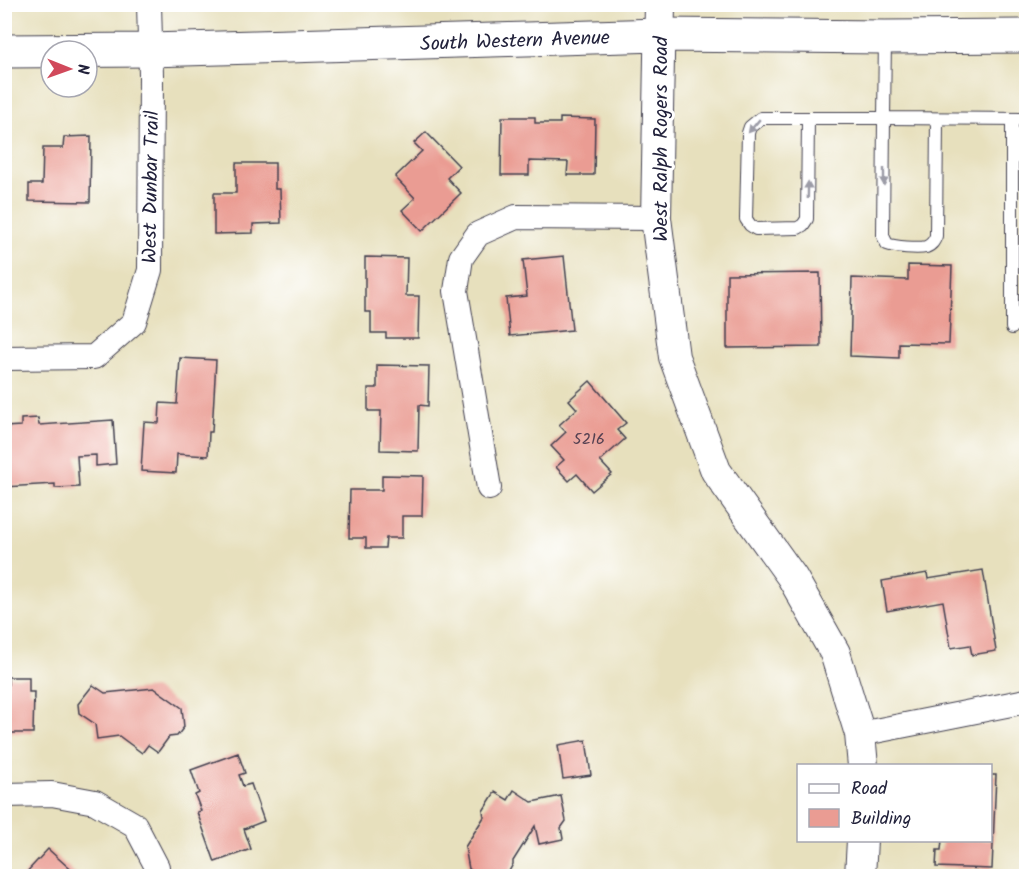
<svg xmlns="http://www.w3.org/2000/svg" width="1031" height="881" font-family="Kalam,sans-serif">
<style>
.building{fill:#ea9c93}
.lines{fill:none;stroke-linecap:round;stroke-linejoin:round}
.service-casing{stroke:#403e4e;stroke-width:14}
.minor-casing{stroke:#403e4e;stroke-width:26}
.tertiary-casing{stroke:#403e4e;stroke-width:32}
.secondary-casing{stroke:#403e4e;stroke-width:35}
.service{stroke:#fff;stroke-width:12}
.minor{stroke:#fff;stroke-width:24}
.tertiary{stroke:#fff;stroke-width:30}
.secondary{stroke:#fff;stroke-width:33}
.oneway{fill:#9c9ca7}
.labels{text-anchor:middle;stroke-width:6;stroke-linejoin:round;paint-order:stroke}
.number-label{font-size:16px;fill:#544051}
.street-label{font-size:20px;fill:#22223b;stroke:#fff}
</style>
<rect width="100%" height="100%" fill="#fff"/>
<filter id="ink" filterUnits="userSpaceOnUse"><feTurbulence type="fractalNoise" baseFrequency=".0167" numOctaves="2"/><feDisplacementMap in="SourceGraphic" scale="12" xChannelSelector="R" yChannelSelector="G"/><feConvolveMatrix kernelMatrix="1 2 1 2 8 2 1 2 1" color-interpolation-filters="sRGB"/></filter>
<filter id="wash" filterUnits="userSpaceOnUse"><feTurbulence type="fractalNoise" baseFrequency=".008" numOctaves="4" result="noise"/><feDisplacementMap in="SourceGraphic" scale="24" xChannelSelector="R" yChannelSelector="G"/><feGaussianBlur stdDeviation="1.35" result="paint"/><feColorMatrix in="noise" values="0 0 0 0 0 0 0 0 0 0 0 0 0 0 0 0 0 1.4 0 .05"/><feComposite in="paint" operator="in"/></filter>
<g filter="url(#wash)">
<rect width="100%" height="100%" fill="#e7e0bd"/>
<g id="blocks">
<g class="building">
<path d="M502,117H535V123H560V118L595,119L594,175H567L568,162L529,161V175H501Z"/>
<path d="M426,132L459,166L447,178L461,193L422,231L402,210L415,198L395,177L422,151L414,143Z"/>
<path d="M91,136L90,202L29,201V184H42L43,148H63L64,137Z"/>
<path d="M236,163H275V189H280L281,223L253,224V233L214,234V193H236Z"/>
<path d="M564,256L572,330L510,336L506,298L527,296L523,260Z"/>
<path d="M365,257L407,258L406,296H419L418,338H386V333H371V312H365Z"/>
<path d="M908,265L952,266L949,344L899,343V358L850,356L852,278L908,280Z"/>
<path d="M820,273L821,347L727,348V274Z"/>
<path d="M180,358L216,360L212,432H209L208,456L177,454L176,473L141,471L144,422L159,423L160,403L177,404Z"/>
<path d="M377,365L429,366L428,406L419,405L418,451L380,450L381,411H368V388H377Z"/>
<path d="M590,381L626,423L617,430L625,439L600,461L612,474L592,491L577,474L569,481L556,467L564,460L551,446L566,432L559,425L577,409L569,400Z"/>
<path d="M38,418L39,425L113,420L116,464L96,466V455L77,456L79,487L55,488V484L4,487V427L21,426V419Z"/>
<path d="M382,475L423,476L422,516H402V538H386L385,548H366V538H349L350,490H382Z"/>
<path d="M983,570L996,651L972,655L970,645L951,648L943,601L887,611L882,581L927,573L928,579Z"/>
<path d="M8,677H29V692H34L33,733H4V685H8Z"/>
<path d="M93,685L105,693L154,688L182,708L184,727L177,736L169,737L158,752L148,745L142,753L119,736L97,739L95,724L79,713L78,704Z"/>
<path d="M586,740L591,775L563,779L558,745Z"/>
<path d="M238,753L245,773L239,775L243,786L251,784L264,821L244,829L251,849L215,862L197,812L201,811L195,795L199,793L191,770Z"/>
<path d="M990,775H996L992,869L936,867L937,850H941L942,840H990Z"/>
<path d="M514,790L532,802L561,796L566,821L561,828L563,839L539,844L535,826L513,861V864L508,873L494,876H480L469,869L465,847L484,817L483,811L495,792L508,800Z"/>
<path d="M48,849L78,876H23Z"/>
</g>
</g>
</g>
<g filter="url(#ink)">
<use href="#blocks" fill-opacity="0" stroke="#403e4e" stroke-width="1.5"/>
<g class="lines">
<defs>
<g id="service">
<path d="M885,38L884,118L1026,119"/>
<path d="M808,118L807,219L803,225L798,228L756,229L750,225L746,219L748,133L750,127L761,118H884L883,236L887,244C895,247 918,249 926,247C932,245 934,241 936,236L937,119"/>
<path d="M1012,119V328"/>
</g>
<g id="minor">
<path d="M4,358L94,357L134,322L150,270L151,75L149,4"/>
<path d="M489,488L456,291L461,258L478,234L516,217L656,218"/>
<path d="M860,734L1026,701"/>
<path d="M4,795L52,794L95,802L135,825L157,867V876"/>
</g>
<g id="tertiary">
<path d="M660,4L656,218L674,357L716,471L792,577L835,653L860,734L863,766"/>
<path d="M860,876L862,840"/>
</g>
<path id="secondary" d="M4,51L150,50L659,35L885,37L1026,36"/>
</defs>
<use href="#service" class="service-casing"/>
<use href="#minor" class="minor-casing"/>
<use href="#tertiary" class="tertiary-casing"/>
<use href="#secondary" class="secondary-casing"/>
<use href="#service" class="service"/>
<use href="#minor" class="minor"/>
<use href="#tertiary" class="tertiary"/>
<use href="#secondary" class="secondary"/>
</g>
<defs><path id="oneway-solid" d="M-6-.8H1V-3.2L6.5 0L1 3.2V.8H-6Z" transform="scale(1.5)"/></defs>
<g class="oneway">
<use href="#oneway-solid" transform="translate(754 126) rotate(130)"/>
<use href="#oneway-solid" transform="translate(884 177) rotate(90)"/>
<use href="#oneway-solid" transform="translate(808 190) rotate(-89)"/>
</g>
</g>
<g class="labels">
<g class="number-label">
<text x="589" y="444">5216</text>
</g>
<g class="street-label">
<text transform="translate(515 40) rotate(-2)" y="7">South Western Avenue</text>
<text transform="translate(660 139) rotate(-90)" y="7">West Ralph Rogers Road</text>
<text transform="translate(150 187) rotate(-89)" y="7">West Dunbar Trail</text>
</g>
</g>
<rect width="1031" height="881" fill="none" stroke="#fff" stroke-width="24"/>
<rect x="797" y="764" width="195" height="78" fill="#ffffff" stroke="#a7a7b1" stroke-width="1.5"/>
<rect x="809" y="784" width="30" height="9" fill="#ffffff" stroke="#a7a7b1" stroke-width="1.5"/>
<text x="851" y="794" font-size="18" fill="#22223b">Road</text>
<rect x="809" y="809" width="30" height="18" fill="#ea9c93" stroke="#a7a7b1" stroke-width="1.5"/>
<text x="851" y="824" font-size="18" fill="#22223b">Building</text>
<g transform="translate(69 69) rotate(91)"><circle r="28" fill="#ffffff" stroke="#a7a7b1" stroke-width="1.5"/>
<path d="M0-4.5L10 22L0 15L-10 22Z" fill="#d1495b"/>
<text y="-9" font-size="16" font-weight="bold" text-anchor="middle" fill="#22223b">N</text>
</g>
</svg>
